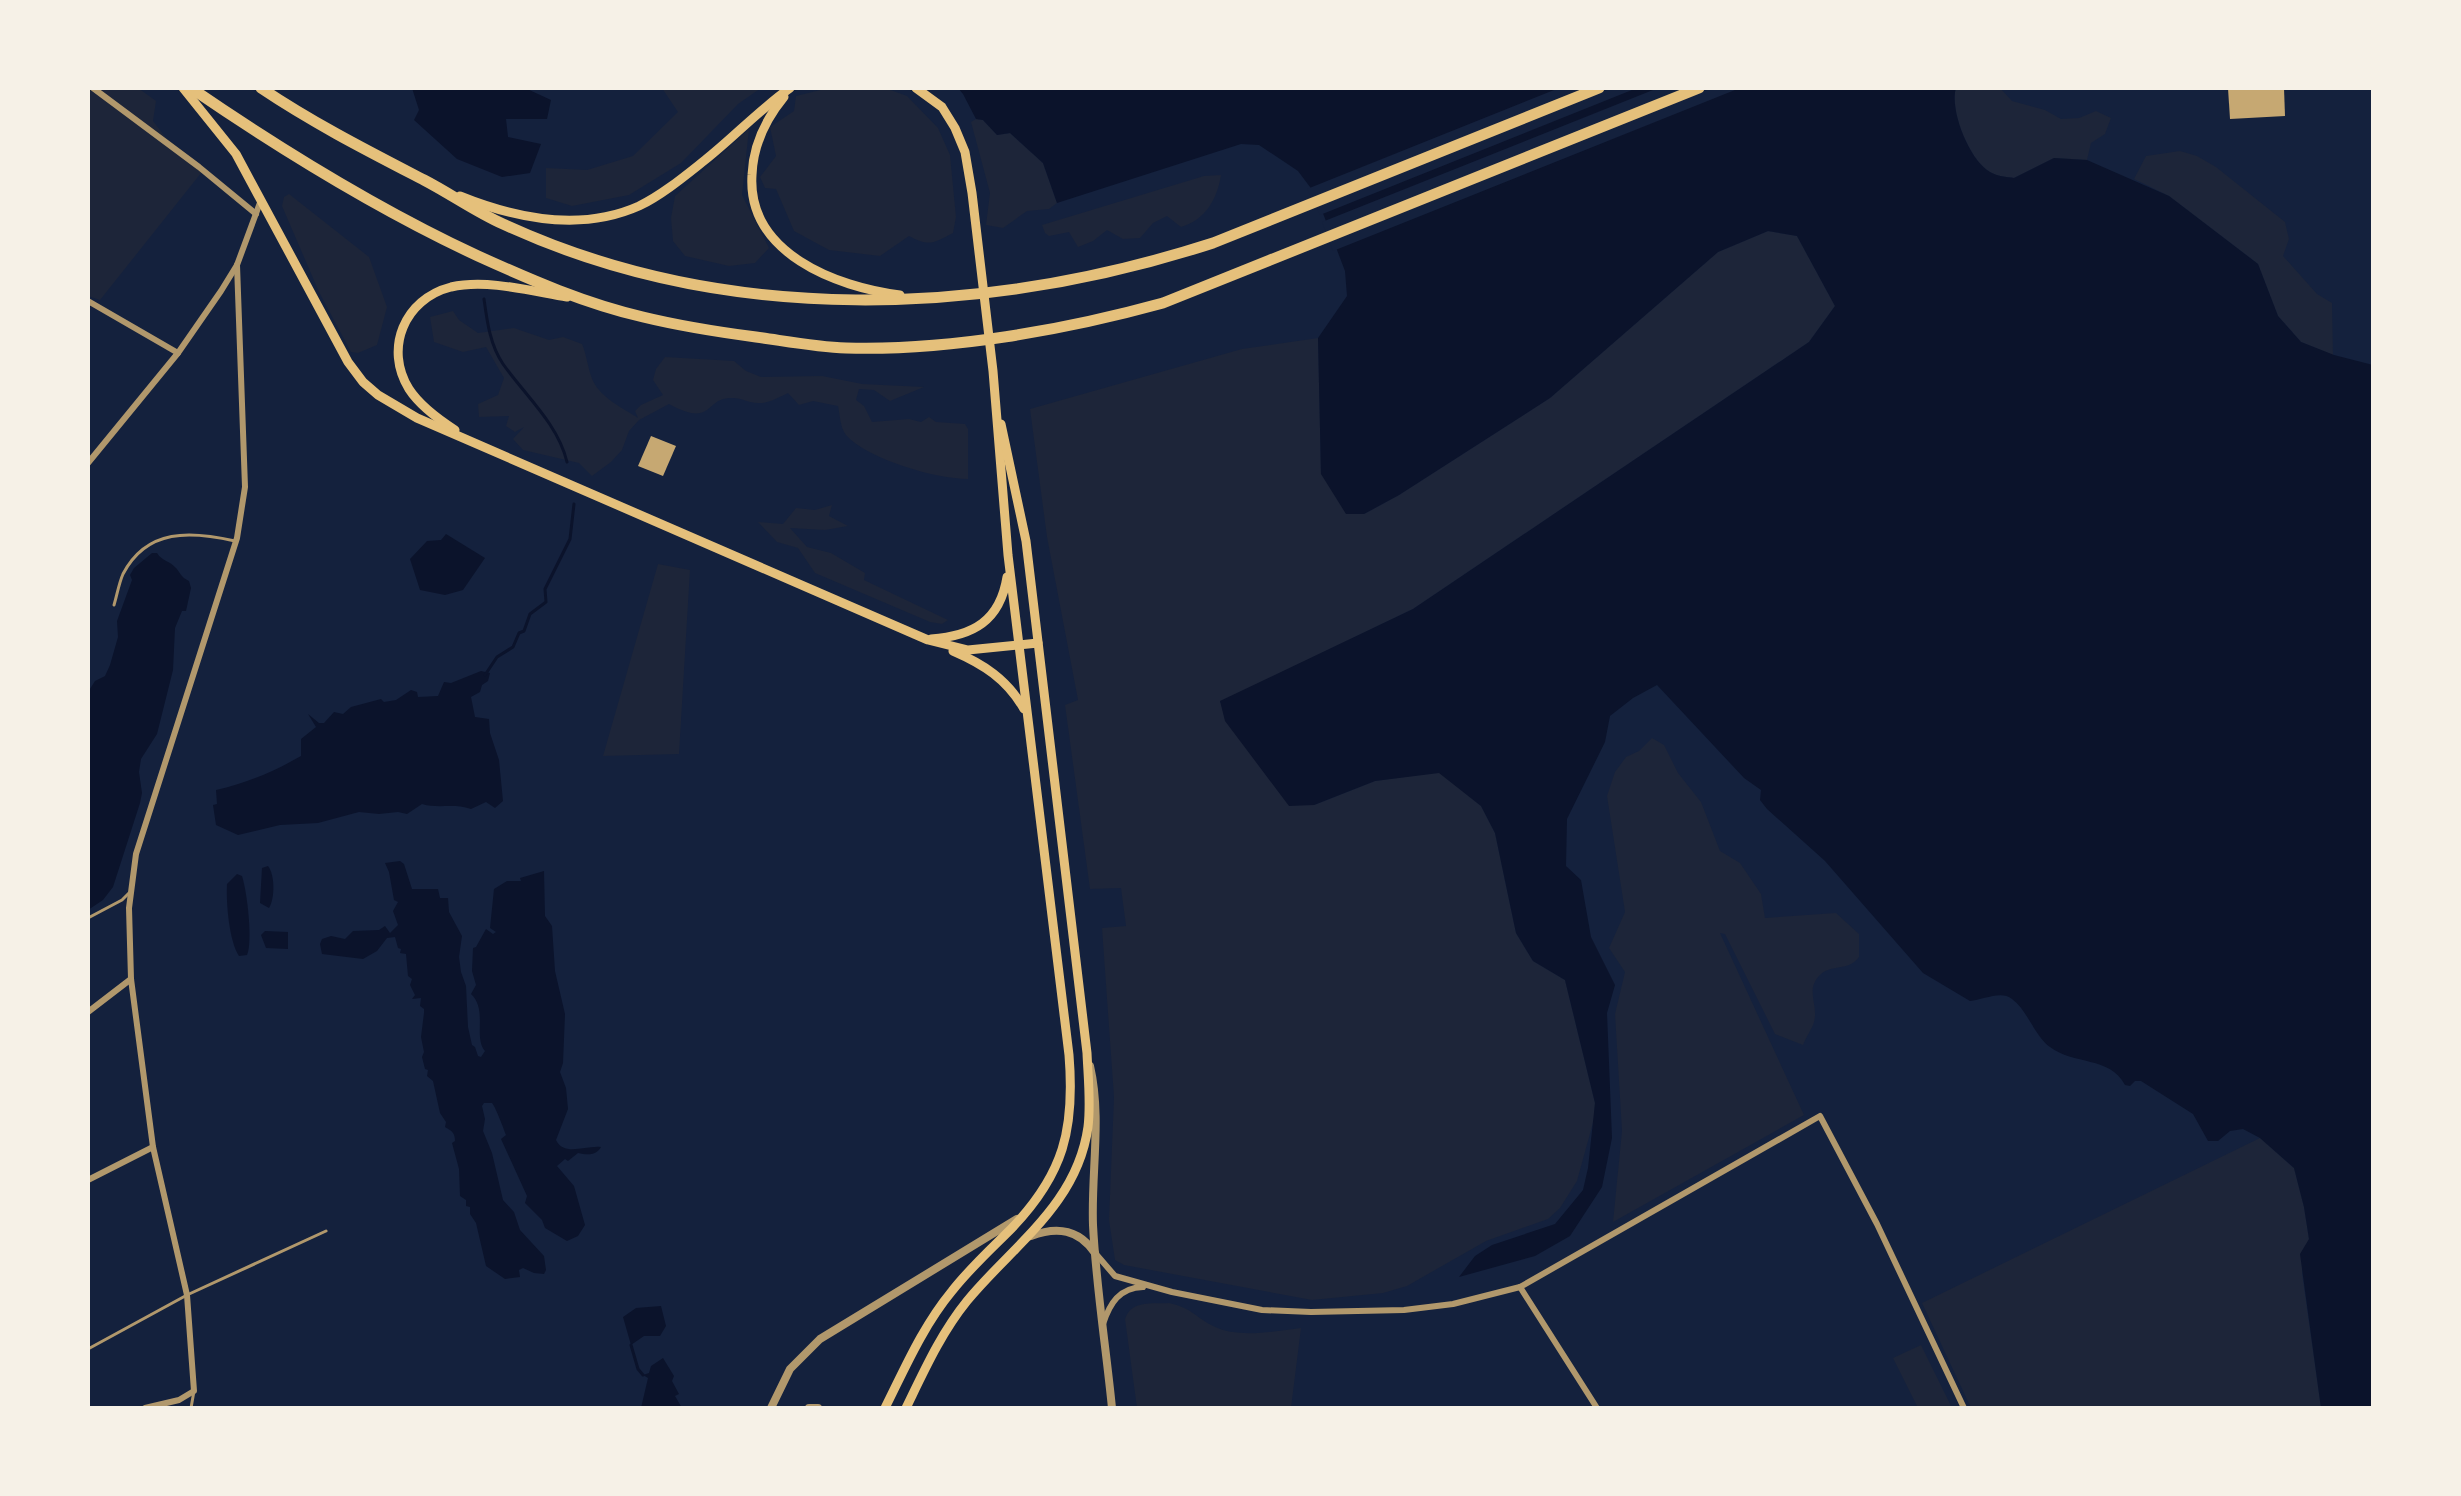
<svg xmlns="http://www.w3.org/2000/svg" width="2461" height="1496" font-family="Roboto,sans-serif">
<style>
.green{fill:#1d2539}
.water{fill:#0b132b}
.pier{fill:#14213d}
.lines{fill:none;stroke-linecap:round;stroke-linejoin:round}
.stream{stroke:#0b132b;stroke-width:3}
.building{fill:#c6a872}
.service{stroke:#b1986c;stroke-width:3}
.minor{stroke:#b1986c;stroke-width:6}
.tertiary{stroke:#b1986c;stroke-width:8}
.secondary{stroke:#e5c07b;stroke-width:9}
.trunk{stroke:#e5c07b;stroke-width:11}
</style>
<rect width="100%" height="100%" fill="#14213d"/>
<g class="green">
<path d="M88,88H138L156,101L153,121L166,138L205,168L100,300L88,296Z"/>
<path d="M662,88H761L738,104L681,163L629,195L572,206L546,198V168L587,170L633,156L678,112Z"/>
<path d="M829,88H885L907,96L938,128L950,155L956,217L953,233C934,243 929,247 909,236L880,256L829,250L794,231L776,189L765,188L760,177L776,156L770,127L794,111L796,96Z"/>
<path d="M1956,88H2000L2012,101L2045,110L2061,119L2079,118L2096,111L2111,118L2105,134L2091,143L2087,160L2054,158L2014,178C2007,177 1996,176 1990,172C1970,161 1949,110 1956,88Z"/>
<path d="M976,119L983,120L997,135L1010,133L1043,163L1057,203L1049,209L1027,211L1003,228L986,225L990,193L971,122Z"/>
<path d="M749,129L742,195L769,248L755,263L729,266L685,256L673,241L671,218L675,196Z"/>
<path d="M2180,151L2197,156L2216,167L2285,222L2289,239L2283,256L2317,294L2332,303L2333,355L2301,342L2278,316L2258,264L2169,196L2134,179L2146,156Z"/>
<path d="M1221,175C1217,200 1205,220 1181,227L1167,216L1153,223L1140,238L1123,239L1107,230L1093,241L1078,247L1069,232L1049,236L1045,233L1042,225L1204,176Z"/>
<path d="M289,194L369,257L387,307L377,345L358,353L351,352L319,292L282,206L284,197Z"/>
<path d="M1768,231L1797,236L1835,306L1809,342L1413,609L1220,702L1314,805L1375,781L1439,772L1481,806L1495,833L1516,933L1533,961L1565,980L1595,1103L1594,1119L1577,1181L1560,1208L1548,1219L1486,1241L1407,1286L1383,1293L1312,1300L1124,1265L1115,1260L1109,1220L1114,1097L1102,928L1126,926L1121,888L1090,889L1065,705L1078,700L1047,537L1030,409L1242,349L1318,338L1321,474L1364,514L1399,495L1550,398L1718,252Z"/>
<path d="M453,311L459,320L478,333L514,328L549,340L563,337L582,344C587,356 588,370 593,381C601,398 623,408 638,418L635,411L641,405L663,395L653,380L656,369L665,357L734,361L746,371L761,377L822,376L862,384L924,387L890,401L874,390L859,389L856,400L864,406L872,422L909,419L921,422L929,417L936,422L965,424L968,429V479C936,479 867,459 846,435C840,428 840,415 838,406L813,401L799,405L788,393C779,397 768,404 758,403C749,403 741,398 733,398C704,396 715,429 669,404L639,420L629,431L622,450L611,462L592,476L579,463L523,450L513,439L524,427L515,432L506,426L509,416L479,417L478,404L498,395L504,378L486,347L463,352L434,342L430,317Z"/>
<path d="M832,505L829,516L848,526L825,530L790,528L807,547L831,553L865,573L864,580L948,620L942,624L930,622L815,573L798,548L777,542L758,522L783,524L796,508L815,510Z"/>
<path d="M658,564L690,570L679,754L603,756Z"/>
<path d="M1652,738L1664,745L1678,773L1701,802L1720,851L1740,863L1761,894L1765,918L1836,913L1859,934V957C1849,971 1833,964 1821,974C1804,990 1819,1004 1814,1022C1812,1029 1806,1037 1803,1045L1775,1034L1725,934L1720,933L1804,1115L1613,1222L1622,1131L1615,1014L1625,972L1609,948L1625,912L1607,796L1615,772L1626,757L1639,751Z"/>
<path d="M2260,1138L2294,1168L2304,1207L2309,1239L2302,1273L2321,1408H1971L1922,1303Z"/>
<path d="M1169,1303C1192,1308 1195,1317 1213,1326C1239,1339 1274,1331 1301,1328L1291,1408H1137L1125,1319C1131,1300 1152,1304 1169,1303Z"/>
<path d="M1921,1345L1952,1408H1918L1893,1358Z"/>
</g>
<g class="water">
<path d="M412,88H525L551,100L547,119H506L508,137L541,144L530,173L502,177L457,159L414,120L419,110Z"/>
<path d="M958,88H1956C1949,110 1970,161 1990,172C1996,176 2007,177 2014,178L2054,158L2087,160L2169,196L2258,264L2278,316L2301,342L2334,355L2373,365V1408H2321L2300,1254L2309,1239L2304,1207L2294,1168L2260,1138L2243,1129L2230,1131L2218,1141H2208L2193,1114L2141,1081H2135L2130,1086L2125,1085C2110,1056 2073,1065 2050,1047C2034,1035 2028,1011 2012,999C2001,990 1983,1000 1970,1001L1923,973L1825,861L1767,809L1760,800L1761,790L1744,778L1657,685L1633,698L1610,716L1605,742L1567,819L1566,866L1581,880L1591,937L1615,985L1607,1013L1612,1138L1602,1187L1570,1236L1535,1256L1459,1277L1475,1256L1492,1245L1555,1224L1583,1190L1588,1168L1595,1103L1565,980L1533,961L1516,933L1495,833L1481,806L1439,773L1375,781L1314,805L1289,806L1225,721L1220,701L1413,609L1809,342L1835,306L1797,236L1768,231L1718,252L1550,398L1399,495L1364,514H1346L1321,474L1318,338L1347,296L1345,271L1316,195L1298,171L1259,145L1241,144L1057,203L1043,163L1010,133L997,135L983,120L976,119L963,94Z"/>
<path d="M446,534L485,558L463,590L445,595L420,590L410,559L427,541L441,540Z"/>
<path d="M152,553H157C162,561 170,561 176,568C181,574 181,577 189,581L191,588L186,611H182L175,628L173,670L157,734L141,759L139,772L142,793L140,803L113,887L103,900L88,910V692L95,681L105,676L110,665L118,637L117,621L132,580L130,575L134,568Z"/>
<path d="M481,671L490,673L488,681L482,685L480,692L471,697L475,717L489,719L490,733L499,760L503,801L495,808L486,802L471,809C454,803 438,809 422,804L407,814L398,812L379,814L359,812L318,823L280,825L238,835L216,825L213,805L217,804L216,790C247,783 273,772 301,756V739L316,727L308,714L319,723H324L334,712L343,714L351,707L381,699L384,702L396,700L411,690L417,692L418,697L438,696L444,682L451,683Z"/>
<path d="M400,861L404,864L412,889H438L440,898H448L449,912L462,936L459,957L461,972L466,986L468,1027L472,1045L475,1047L478,1056L481,1057L485,1051C473,1037 488,1010 471,994L476,985L472,971L473,948L476,947L486,929L493,934L496,932L490,928L494,889L507,881H521L520,878L544,871L545,916L552,926L555,971L565,1014L563,1063L560,1072L566,1088L568,1109L556,1140C564,1157 586,1145 601,1147C596,1156 587,1155 578,1153L568,1161L565,1159L557,1166L574,1186L585,1225L578,1236L567,1241L545,1228L542,1220L525,1203L527,1196L501,1139L506,1135C503,1127 496,1108 492,1103H484L482,1106L485,1119L483,1131L492,1153L503,1200L514,1212L520,1230L544,1256L546,1270L544,1274L534,1273L523,1268L519,1270L520,1277L505,1279L486,1266L476,1223L470,1214V1207L466,1206V1200L460,1196L459,1169L452,1143L455,1141C455,1133 452,1131 445,1127L446,1122L440,1113L433,1081L427,1076L428,1070L425,1069L422,1057L424,1052L421,1037L424,1013V1009L420,1006L421,998L412,999L415,995L410,985L412,979L408,976L406,954L400,953L401,949L398,948L395,937L387,938L377,951L363,959L322,954L320,944L322,939L331,936L345,939L353,931L379,930L385,926L390,933L398,925L393,911L398,902L394,900L389,872L385,863Z"/>
<path d="M268,866C275,875 275,898 269,908L260,903L262,868Z"/>
<path d="M237,874L242,876C247,891 253,941 247,955L239,956C229,941 226,903 227,884Z"/>
<path d="M265,931L288,932V949L266,948L261,935Z"/>
<path d="M661,1306L666,1326L660,1336H644L631,1345L623,1317L636,1308Z"/>
<path d="M663,1358L674,1376L672,1381L679,1394L675,1396L682,1408H641L648,1378L643,1375L649,1373L651,1366Z"/>
</g>
<g class="pier">
<path d="M1559,88H1637L1320,215L1307,189Z"/>
<path d="M1658,88H1740L1333,251L1322,222Z"/>
</g>
<g class="lines">
<g class="stream">
<path d="M484,299C487,321 490,345 503,364C525,395 558,424 567,462"/>
<path d="M485,675L497,657L513,647L519,633L524,631L530,614L546,602L545,589L570,539L574,504"/>
<path d="M631,1345L638,1369L643,1375"/>
</g>
</g>
<g class="building">
<path d="M2228,88H2284L2285,116L2230,119Z"/>
<path d="M651,436L676,446L663,476L638,466Z"/>
</g>
<g class="lines">
<g class="service">
<path d="M114,605C117,595 119,583 123,574C147,528 191,531 235,541"/>
<path d="M88,918L122,900L129,893"/>
<path d="M88,1349L187,1295L326,1231"/>
<path d="M191,1408L194,1391"/>
</g>
<g class="minor">
<path d="M93,88L199,167L256,214"/>
<path d="M88,301L178,353"/>
<path d="M88,463L178,353L221,291L237,265L261,200"/>
<path d="M88,1012L131,979"/>
<path d="M88,1180L153,1147"/>
<path d="M1096,1254L1115,1276L1172,1292L1262,1310L1311,1312L1404,1310L1453,1304L1520,1287L1820,1116L1877,1224L1964,1408"/>
<path d="M1520,1287L1597,1408"/>
<path d="M1103,1324C1110,1303 1119,1288 1143,1287"/>
<path d="M145,1408L179,1400L194,1391L187,1295L153,1147L131,979L129,908L136,854L237,538L245,487L237,265"/>
</g>
<g class="tertiary">
<path d="M1090,1066C1102,1118 1091,1172 1093,1225C1096,1286 1106,1347 1112,1408"/>
<path d="M1031,1236C1057,1226 1079,1229 1095,1253"/>
<path d="M771,1408L790,1369L820,1339L1017,1219"/>
<path d="M809,1408H818"/>
</g>
<g class="secondary">
<path d="M183,88L236,154L348,362L363,382L378,395L417,418L928,640L968,650L1038,643"/>
<path d="M784,97C766,119 753,146 752,175C747,253 836,287 900,295"/>
<path d="M460,196C517,219 581,232 639,206C662,195 686,175 705,160C734,137 759,110 790,88"/>
<path d="M455,430C438,419 420,406 409,389C384,349 404,299 451,287C487,279 531,291 567,297"/>
<path d="M931,639C973,636 1000,621 1007,577"/>
<path d="M953,651C983,664 1007,679 1024,709"/>
<path d="M885,1408C905,1368 923,1326 952,1291C970,1268 991,1249 1011,1229C1064,1174 1075,1129 1069,1055L1008,555L993,371L972,193L965,152L955,128L942,107L916,88"/>
<path d="M906,1408C924,1371 941,1333 967,1301C1013,1245 1077,1205 1088,1127C1091,1103 1088,1077 1087,1053L1026,541L1001,424"/>
</g>
<g class="trunk">
<path d="M191,88C283,151 377,209 478,256C531,280 586,304 643,317C680,326 718,332 756,337C785,341 816,347 846,348C948,351 1065,330 1163,303L1699,88"/>
<path d="M261,88C313,123 368,151 424,180C451,194 476,212 503,224C726,327 984,317 1213,243L1599,88"/>
</g>
</g>
<rect width="2461" height="1496" fill="none" stroke="#f6f1e7" stroke-width="180"/>
</svg>
